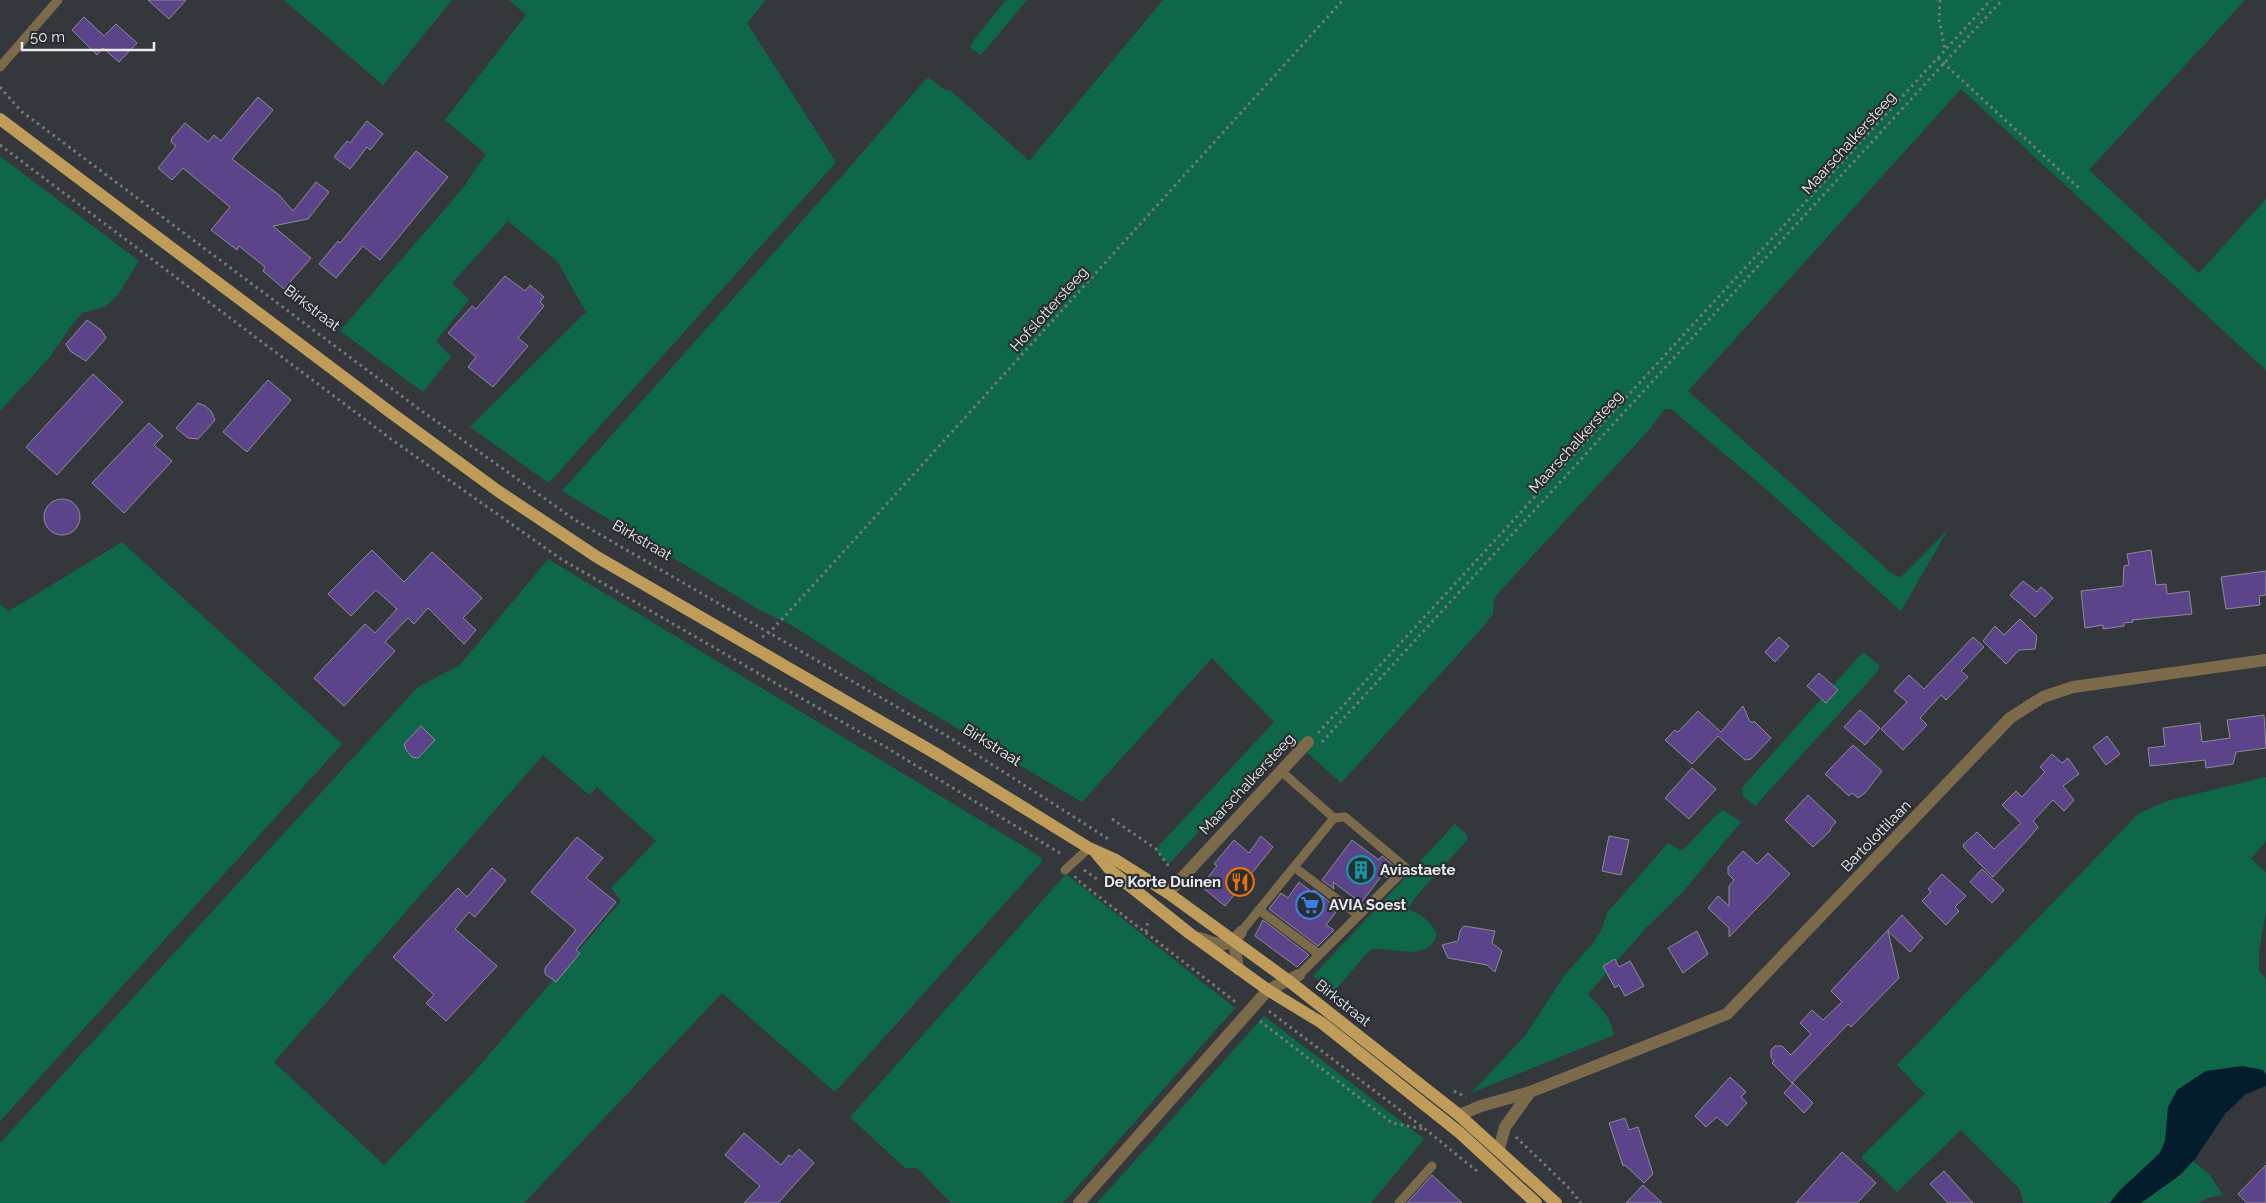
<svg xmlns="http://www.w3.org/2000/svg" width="2266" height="1203" font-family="Raleway,sans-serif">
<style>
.green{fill:#0f6749;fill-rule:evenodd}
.water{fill:#031d2d}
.building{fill:#5c448a;stroke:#8e8c94}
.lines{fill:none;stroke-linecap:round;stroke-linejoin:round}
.path{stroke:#76797e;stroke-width:3;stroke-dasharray:2.5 4;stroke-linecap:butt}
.lane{stroke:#7c6b4b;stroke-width:9}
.street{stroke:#7c6b4b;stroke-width:12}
.primary{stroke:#bf9c59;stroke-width:12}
.labels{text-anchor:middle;stroke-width:4.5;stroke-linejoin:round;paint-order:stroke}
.street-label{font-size:15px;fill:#eaecf0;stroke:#2a2e33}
.poi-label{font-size:15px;font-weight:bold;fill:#eaecf0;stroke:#2a2e33;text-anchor:start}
</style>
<rect width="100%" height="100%" fill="#34383d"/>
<g class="green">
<path d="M284,0H452L383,85Z"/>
<path d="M509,0H766L747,23L836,162L549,483L470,427L586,312L557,261L508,221L452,283L469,300L436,341L451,357L423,392L340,331L463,188L486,154L445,120L526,15Z"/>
<path d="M1006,0H1027L981,55L970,48L973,41Z"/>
<path d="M1163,0H2245L2089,170L2199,273L2266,199V370L1961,89L1688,391L1890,572L1900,578L1947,531L1901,611L1758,482L1671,409H1665L1647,432L1500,591L1494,599L1493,614L1482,628L1341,783L1287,735L1169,864L1155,850L1274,722L1212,658L1082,802L901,695L788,623L763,612L562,491L849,168L925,80L929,78L945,90H950L1029,161Z"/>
<path d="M0,156L139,261L117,296L105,307L82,313L69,329L49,358L0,411Z"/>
<path d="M122,542L342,744L0,1121V604L9,611Z"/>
<path d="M548,559L1033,852L1042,859L1041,863L835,1092L722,993L524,1203H0V1143L418,687L460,665ZM543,755L589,795L597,787L656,841L611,888L621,901L476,1070L384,1165L274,1062Z"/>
<path d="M1863,652L1880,666L1878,671L1755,806L1743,796L1742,788Z"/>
<path d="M2266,777V841L2251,859L2266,872V911L2259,951V971L2266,978V1075L2263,1070L2168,1107C2167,1118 2168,1132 2165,1142C2158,1161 2124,1185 2110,1203H2023L2020,1189L1961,1130L1897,1192L1861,1157L1925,1094L1897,1065L2138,814L2167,801Z"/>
<path d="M1723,810L1741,822L1682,893L1647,927L1588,994C1601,1010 1609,1013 1614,1035L1471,1093L1525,1036L1564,976L1594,942L1601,931L1607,913L1668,843L1680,850L1684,849L1718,813Z"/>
<path d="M1455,824L1468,836L1467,840L1414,899L1408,909C1421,915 1430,920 1437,934C1429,963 1394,947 1373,949L1367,953L1333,993L1313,976Z"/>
<path d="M1066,874L1235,1008L1063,1203H951L917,1168H905L850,1117Z"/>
<path d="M1264,1016L1424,1139L1371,1203H1097Z"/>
<path d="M2193,1161L2208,1173L2223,1195L2207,1198L2199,1203H2141L2180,1175Z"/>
</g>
<path class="water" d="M2243,1066L2263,1070L2266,1075V1086L2246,1094L2225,1114L2195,1159L2180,1175L2141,1203H2110L2119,1191L2160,1153L2165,1141L2168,1107L2177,1090L2206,1071Z"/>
<g class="building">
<path d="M148,0H186L169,19Z"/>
<path d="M84,17L104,36L116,24L137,43L119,62L103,48L97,55L72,30Z"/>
<path d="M258,97L273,110L232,159L279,195L293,211L316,182L329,192L308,219L273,226L311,258L284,289L263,271L265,267L239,246L237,250L211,230L230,207L183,168L172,180L158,168L176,146L171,142L172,138L185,123L208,142L214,135L221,141Z"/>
<path d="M367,121L383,134L370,150L367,147L350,169L334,157L347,141L350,143Z"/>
<path d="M416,151L448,177L380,260L363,246L336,278L319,264L338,241L340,243Z"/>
<path d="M505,276L525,291L530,285L544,297L540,302L544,306L518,338L528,346L493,387L468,367L476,357L448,333L472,306L476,309Z"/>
<path d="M87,320L101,330L106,338L86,361L70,351L66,344Z"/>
<path d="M93,374L123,402L57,475L26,447Z"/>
<path d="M268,380L291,400L247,452L223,432Z"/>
<path d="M198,403L205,406L211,411L215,420L198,439L188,438L176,428Z"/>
<path d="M149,423L163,436L154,445L172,461L124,513L92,483Z"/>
<circle cx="62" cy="517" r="18"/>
<path d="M372,550L404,582L432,552L482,598L463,618L476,630L464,644L428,608L414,624L408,618L385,642L395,651L344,706L314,678L365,624L375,633L397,609L376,590L351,616L328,594Z"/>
<path d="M2151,550L2156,585L2166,584L2167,594L2189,591L2192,614L2132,620L2133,622L2124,623V626L2103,629V625L2085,628L2081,591L2123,586L2124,566L2129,565L2127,554Z"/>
<path d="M2266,571V595L2259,596L2260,605L2226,609L2221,577Z"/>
<path d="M2023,581L2037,592L2041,587L2053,598L2035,617L2010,595Z"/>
<path d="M2020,619L2037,636L2035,649L2019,650L2006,664L1983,641L1995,626L2004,635Z"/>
<path d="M1779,637L1789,646L1775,662L1765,652Z"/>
<path d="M1973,637L1984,647L1961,671L1968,677L1946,700L1941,695L1920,718L1927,725L1903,750L1881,729L1907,702L1894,691L1909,675L1924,689Z"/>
<path d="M1819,673L1838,690L1826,703L1807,686Z"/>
<path d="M1743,706L1750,722H1755L1771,738L1751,759L1745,760L1718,736L1692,764L1665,740L1675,730L1678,732L1698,711L1721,732Z"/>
<path d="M1860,710L1880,728L1865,745L1844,727Z"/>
<path d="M2264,715L2266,748L2236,752L2233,764L2206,768L2205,760L2150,766L2148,748L2165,746L2163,728L2200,723L2202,742L2230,738L2227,720Z"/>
<path d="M421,726L435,740L418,758L412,757L406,750L404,744Z"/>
<path d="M2107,736L2120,754L2106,765L2093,747Z"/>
<path d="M1853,745L1882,771L1865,793L1858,798L1852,793L1849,796L1825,774Z"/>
<path d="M2052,754L2062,763L2068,758L2079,774L2063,786L2074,800L2064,811L2053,800L2033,821L2038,827L2030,837L1993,877L1964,848L1963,845L1977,832L1994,849L2021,823L2002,805L2016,791L2022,797L2045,772L2040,767Z"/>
<path d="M1692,768L1716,789L1689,819L1665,798Z"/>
<path d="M1808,795L1836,822L1830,829L1831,830L1813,847L1785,820Z"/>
<path d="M1261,836L1273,847L1225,906L1201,886L1217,866L1214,864L1234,840L1249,853Z"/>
<path d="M1609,836L1629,840L1621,875L1602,871Z"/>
<path d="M577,837L603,858L586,878L616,902L576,950L580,953L556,982L545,974V968L576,930L531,892Z"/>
<path d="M1352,840L1379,860L1382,856L1395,867L1387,878L1383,874L1361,903L1333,882L1334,889L1322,880Z"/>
<path d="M1743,851L1757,864L1768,853L1790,874L1729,937V928L1708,908L1718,896L1729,906V886L1734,880L1728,874V867Z"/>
<path d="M492,868L506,880L475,917L469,912L455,929L497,966L446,1021L426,1003L434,995L393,957L458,888L467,897Z"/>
<path d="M1982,869L2004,890L1992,903L1970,882Z"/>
<path d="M1942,874L1966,896L1955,907L1959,911L1946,925L1922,901L1931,892L1928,889Z"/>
<path d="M1299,882L1312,892L1314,890L1335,906L1336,912L1326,925L1334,930L1318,946L1269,909L1281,893L1288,898Z"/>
<path d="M1902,915L1923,938L1910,952L1888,931L1899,978L1851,1027L1848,1024L1792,1083L1772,1063L1774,1061L1771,1057V1050L1775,1046H1782L1791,1055L1811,1034L1800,1023L1812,1010L1823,1020L1842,1002L1831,991Z"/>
<path d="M1263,920L1309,955L1297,967L1255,936Z"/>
<path d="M1464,926L1495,931L1492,943L1502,951L1495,972L1487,965L1448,958L1442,945L1458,941L1460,931Z"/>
<path d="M1697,931L1708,954L1683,973L1668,948Z"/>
<path d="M1615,959L1619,967L1630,961L1644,986L1625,996L1619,985L1615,988L1603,966Z"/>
<path d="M1730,1077L1746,1092L1741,1097L1747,1103L1727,1126L1717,1117L1706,1127L1695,1116Z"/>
<path d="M1793,1083L1813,1103L1804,1113L1784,1093Z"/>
<path d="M1625,1118L1629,1130L1638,1127L1653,1174L1644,1183L1625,1165L1623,1166L1609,1123Z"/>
<path d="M744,1133L781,1165L789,1155L792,1157L799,1149L814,1163L778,1203H744L760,1186L725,1155Z"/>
<path d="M1842,1152L1876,1183L1857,1203H1796Z"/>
<path d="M2266,1165V1203H2247L2238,1194Z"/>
<path d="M1944,1171L1973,1203H1948L1930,1184Z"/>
<path d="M1432,1175L1462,1203H1407Z"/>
<path d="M1643,1185L1662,1203H1626Z"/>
</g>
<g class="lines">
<g class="path">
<path d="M1940,0L1939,19L1945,50"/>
<path d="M1938,58L2079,188"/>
<path d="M0,87L21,111L419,409L575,520L952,739L1110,840"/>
<path d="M0,145L391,439L561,559L884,746L1063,855"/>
<path d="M762,637L770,632L817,581L1343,0"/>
<path d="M1318,733L1991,0"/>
<path d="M1322,742L2002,0"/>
<path d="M1112,819L1156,849L1171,869"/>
<path d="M1084,870L1097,879"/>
<path d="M1075,876L1076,879L1237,1003"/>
<path d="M1146,932L1148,919"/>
<path d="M1269,1011L1425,1129L1478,1172"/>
<path d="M1260,1021L1392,1123L1423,1129"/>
<path d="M1454,1091L1466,1097"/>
<path d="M1516,1137L1568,1187L1581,1203"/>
</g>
<g class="lane">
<path d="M0,67L58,0"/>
<path d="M1294,867L1358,915"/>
<path d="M1065,870L1089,848"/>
<path d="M1259,910L1319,954"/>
<path d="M1241,932L1334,818L1281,771"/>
<path d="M1299,975L1406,868L1345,817L1334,818"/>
<path d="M1399,1203L1432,1166"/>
</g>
<g class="street">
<path d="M1168,893L1308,742"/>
<path d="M1200,938C1218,945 1228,950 1241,932"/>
<path d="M1234,941L1238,969"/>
<path d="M1459,1115L1481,1106L1530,1092L1727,1014L2010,718L2043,697L2073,687L2266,660"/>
<path d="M1499,1149L1505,1127L1530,1092"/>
<path d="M1079,1203L1268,990L1299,975"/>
</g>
<g class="primary">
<path d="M0,119L390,412L498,491L597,557L940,756L1089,848L1116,860L1168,893L1289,981L1459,1115L1556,1203"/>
<path d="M1096,853L1111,871L1189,933L1268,990L1322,1023L1460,1133L1536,1203"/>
</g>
</g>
<defs>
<symbol id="building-ring" viewBox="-11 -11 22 22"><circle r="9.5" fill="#2a2e33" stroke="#0f9aa8" stroke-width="1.5"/><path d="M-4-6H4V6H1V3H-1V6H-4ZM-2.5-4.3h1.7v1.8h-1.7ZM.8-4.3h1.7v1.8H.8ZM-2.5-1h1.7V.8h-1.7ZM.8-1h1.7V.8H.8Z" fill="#0f9aa8"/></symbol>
<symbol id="restaurant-ring" viewBox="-11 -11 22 22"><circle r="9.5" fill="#2a2e33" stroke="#e8710a" stroke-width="1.5"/><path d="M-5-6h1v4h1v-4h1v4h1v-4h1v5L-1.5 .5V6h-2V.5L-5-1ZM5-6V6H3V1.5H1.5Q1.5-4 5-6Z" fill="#e8710a"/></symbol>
<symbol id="supermarket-ring" viewBox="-11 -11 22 22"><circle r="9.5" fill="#2a2e33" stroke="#3f7fe0" stroke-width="1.5"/><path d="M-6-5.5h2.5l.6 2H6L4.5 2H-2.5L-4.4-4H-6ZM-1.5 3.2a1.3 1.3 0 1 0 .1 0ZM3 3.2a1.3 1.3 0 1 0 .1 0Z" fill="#3f7fe0"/></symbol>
</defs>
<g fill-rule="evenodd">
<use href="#building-ring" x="1345" y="854" width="32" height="32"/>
<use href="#restaurant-ring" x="1224" y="866" width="32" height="32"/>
<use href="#supermarket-ring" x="1294" y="889" width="32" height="32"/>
</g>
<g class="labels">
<g class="street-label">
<text transform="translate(1849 143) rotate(-48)" y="5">Maarschalkersteeg</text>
<text transform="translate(312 308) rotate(37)" y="5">Birkstraat</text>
<text transform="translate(1049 309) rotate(-48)" y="5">Hofslottersteeg</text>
<text transform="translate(1576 442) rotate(-48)" y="5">Maarschalkersteeg</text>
<text transform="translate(642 540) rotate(30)" y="5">Birkstraat</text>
<text transform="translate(992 745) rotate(32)" y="5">Birkstraat</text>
<text transform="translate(1247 784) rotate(-47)" y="5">Maarschalkersteeg</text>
<text transform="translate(1876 836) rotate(-46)" y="5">Bartolottilaan</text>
<text transform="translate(1343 1003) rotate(38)" y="5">Birkstraat</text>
</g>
<g class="poi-label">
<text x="1380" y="875">Aviastaete</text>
<text x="1221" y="887" text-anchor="end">De Korte Duinen</text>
<text x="1329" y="910">AVIA Soest</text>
</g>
</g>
<path d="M22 42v8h132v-8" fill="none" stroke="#eaecf0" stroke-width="2.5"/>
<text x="30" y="42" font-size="15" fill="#eaecf0" stroke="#2a2e33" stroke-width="4" paint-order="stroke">50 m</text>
</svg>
